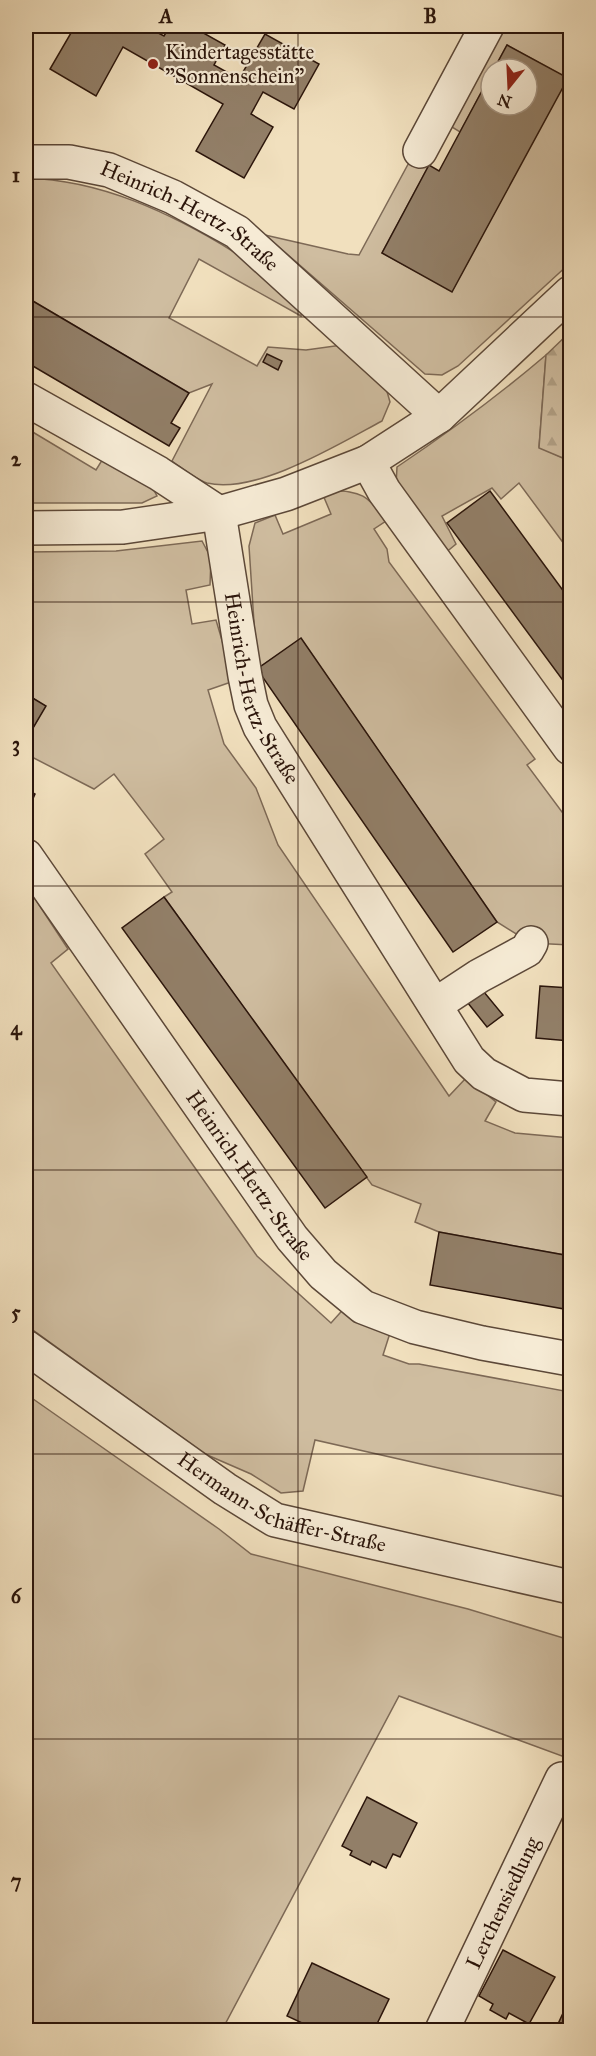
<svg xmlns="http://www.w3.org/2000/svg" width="596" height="2056" font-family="'IM FELL Great Primer',serif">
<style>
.green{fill:#cfbda0;stroke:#7d6956;stroke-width:1.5}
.forest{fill:url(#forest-firs);stroke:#7d6956;stroke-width:1.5}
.building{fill:#927f68;stroke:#2b150b;stroke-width:1.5}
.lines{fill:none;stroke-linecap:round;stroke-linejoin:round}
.minor-casing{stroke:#5c4838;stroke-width:36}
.minor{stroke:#f6ebd5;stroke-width:33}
.grid{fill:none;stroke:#2b150b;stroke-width:1.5;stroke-opacity:0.55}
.poi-dot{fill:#8f2418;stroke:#f6ebd5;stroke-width:2}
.labels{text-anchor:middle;stroke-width:4.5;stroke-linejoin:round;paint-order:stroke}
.poi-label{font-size:21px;fill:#2b150b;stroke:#f6ebd5;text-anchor:start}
.street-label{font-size:21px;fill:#2b150b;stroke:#f6ebd5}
.neatline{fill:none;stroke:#2b150b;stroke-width:2}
.grid-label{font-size:20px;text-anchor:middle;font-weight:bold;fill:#2b150b}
</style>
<defs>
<pattern id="forest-firs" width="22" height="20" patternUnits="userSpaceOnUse" patternTransform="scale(1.5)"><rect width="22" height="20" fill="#cfbda0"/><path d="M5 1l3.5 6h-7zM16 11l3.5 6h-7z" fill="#b2a288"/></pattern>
</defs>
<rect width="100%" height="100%" fill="#f1e0be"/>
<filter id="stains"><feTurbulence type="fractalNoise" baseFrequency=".00333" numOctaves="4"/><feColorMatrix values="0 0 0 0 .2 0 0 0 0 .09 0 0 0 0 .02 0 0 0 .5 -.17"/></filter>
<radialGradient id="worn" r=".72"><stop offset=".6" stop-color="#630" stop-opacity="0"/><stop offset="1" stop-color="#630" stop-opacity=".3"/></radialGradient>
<g class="green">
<path d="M500,26H570V263L458,366L442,375L425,374L265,235L348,254L359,255L412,157L429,165L382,253L452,291L567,78L507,45L494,69H491V74L460,132L447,124Z"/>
<path d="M26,178C101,180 171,213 234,252C258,268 280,288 303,306L301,316L199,259L169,318L257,366L268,347L306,350L342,345L386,388L390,402L382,421C339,444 256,495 207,483C196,480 182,468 172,461L212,384L189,393L26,297Z"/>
<path d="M546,355L539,447L570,461V552L519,483L501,499L492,488L442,516L456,544L444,554L396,485L397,467C449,432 498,396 546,355Z"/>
<path d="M26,428L96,470L104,457L151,485L157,496L142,503H26Z"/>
<path d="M330,490C362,492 367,494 386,521L374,529L387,549L389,562L535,759L527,765L562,812L570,806V945L531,943L497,922L301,639L257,669L249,546L255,523L275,515L283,534L331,514L323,495Z"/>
<path d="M202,541L211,558L210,585L186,590L192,624L216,620L234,681L208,690L224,744L256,788L278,845L449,1096L466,1078L496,1102L485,1121L515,1133L570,1138V1256L439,1232L415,1222L421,1204L372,1185L164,897L172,892L145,854L164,839L114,774L94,789L26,754V740L45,706L26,694V552L116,551Z"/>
<path d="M26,885L68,949L51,963L257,1256L331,1323L348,1304L390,1333L383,1355L409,1364H419L570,1392V1498L315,1440L303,1491L281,1493L251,1474L205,1454L26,1325Z"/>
<path d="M26,1394L219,1529L251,1554L468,1609L570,1640V1759L399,1696L222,2030H26Z"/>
</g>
<path class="forest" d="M570,332V411L566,429L570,434V461L539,448L546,355Z"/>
<g class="building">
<path d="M75,26H86L97,32L101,26H145L164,36L170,26H191L225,45L214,65L239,79L265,34L319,64L294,109L263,92L251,114L273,127L244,178L196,151L223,104L123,47L96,96L50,69Z"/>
<path d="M507,45L568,78L452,292L382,253L429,165L439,171L491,74V105H527V69H494Z"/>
<path d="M26,297L189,393L171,423L180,428L169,446L26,362Z"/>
<path d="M267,354L282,361L278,370L263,362Z"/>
<path d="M490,491L570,600V690L447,523Z"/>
<path d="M301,638L497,922L453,952L257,669Z"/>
<path d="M26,694L46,706L26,740Z"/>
<path d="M26,789L35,794L31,803L26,800Z"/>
<path d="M164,897L367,1177L325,1208L122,928Z"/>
<path d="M479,986L503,1015L487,1027L464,998Z"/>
<path d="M540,986L570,988V1041L536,1038Z"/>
<path d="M439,1232L570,1256V1310L430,1285Z"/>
<path d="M367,1797L417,1823L400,1857L393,1854L386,1868L372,1861L370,1865L350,1855L352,1851L342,1846Z"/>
<path d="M503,1950L555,1977L529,2024L509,2013L506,2019L490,2010L493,2004L479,1996Z"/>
<path d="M312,1963L389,1999L374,2030H317L287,2016Z"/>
<path d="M570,1998V2030L558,2024Z"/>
</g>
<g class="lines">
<defs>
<g id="minor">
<path d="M420,151L487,26"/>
<path id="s1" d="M26,162H69L109,170L173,197L237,232L439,416"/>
<path id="s2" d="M26,399L158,473L219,513L245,676L251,705L260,727L469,1060L484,1074L524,1095L570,1099"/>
<path d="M368,462L384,491L570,748"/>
<path d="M26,528L123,527L219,513L286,494L368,462L439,416L570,293"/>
<path id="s3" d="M26,856L292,1238L323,1274L363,1307L415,1327L482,1343L570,1359"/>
<path d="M435,1005L479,976L527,950L531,943"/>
<path id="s4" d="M26,1347L225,1489L275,1520L570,1587"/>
<path id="s5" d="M442,2030L562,1779"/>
</g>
</defs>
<use href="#minor" class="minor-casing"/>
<use href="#minor" class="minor"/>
</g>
<path class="grid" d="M298,26V2030M26,317H570M26,602H570M26,886H570M26,1170H570M26,1454H570M26,1739H570"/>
<circle class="poi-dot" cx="153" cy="64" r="6"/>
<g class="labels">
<g class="poi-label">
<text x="165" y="59">Kindertagesstätte<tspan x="165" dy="24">"Sonnenschein"</tspan></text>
</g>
<g class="street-label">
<text dy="7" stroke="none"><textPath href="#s1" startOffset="177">Heinrich-Hertz-Straße</textPath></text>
<text dy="7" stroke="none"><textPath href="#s2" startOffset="406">Heinrich-Hertz-Straße</textPath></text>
<text dy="7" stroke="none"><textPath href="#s3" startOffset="390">Heinrich-Hertz-Straße</textPath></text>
<text dy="7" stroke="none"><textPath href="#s4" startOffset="303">Hermann-Schäffer-Straße</textPath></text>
<text dy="7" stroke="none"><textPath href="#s5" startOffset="141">Lerchensiedlung</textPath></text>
</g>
</g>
<rect width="596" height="2056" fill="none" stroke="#f1e0be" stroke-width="66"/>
<g transform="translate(509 87) rotate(198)"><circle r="28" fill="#f6ebd5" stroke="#a59584" stroke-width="1.5"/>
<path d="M0-4.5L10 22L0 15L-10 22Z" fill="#8f2418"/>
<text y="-9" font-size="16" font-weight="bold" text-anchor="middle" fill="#2b150b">N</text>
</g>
<rect x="33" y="33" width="530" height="1990" class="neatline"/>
<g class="grid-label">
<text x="166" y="23">A</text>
<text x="430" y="23">B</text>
<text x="16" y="182">1</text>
<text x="16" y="466">2</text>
<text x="16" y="751">3</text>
<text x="16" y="1035">4</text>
<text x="16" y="1319">5</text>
<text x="16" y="1603">6</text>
<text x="16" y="1888">7</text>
</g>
<rect width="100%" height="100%" filter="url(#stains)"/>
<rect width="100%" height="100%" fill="url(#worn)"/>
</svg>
